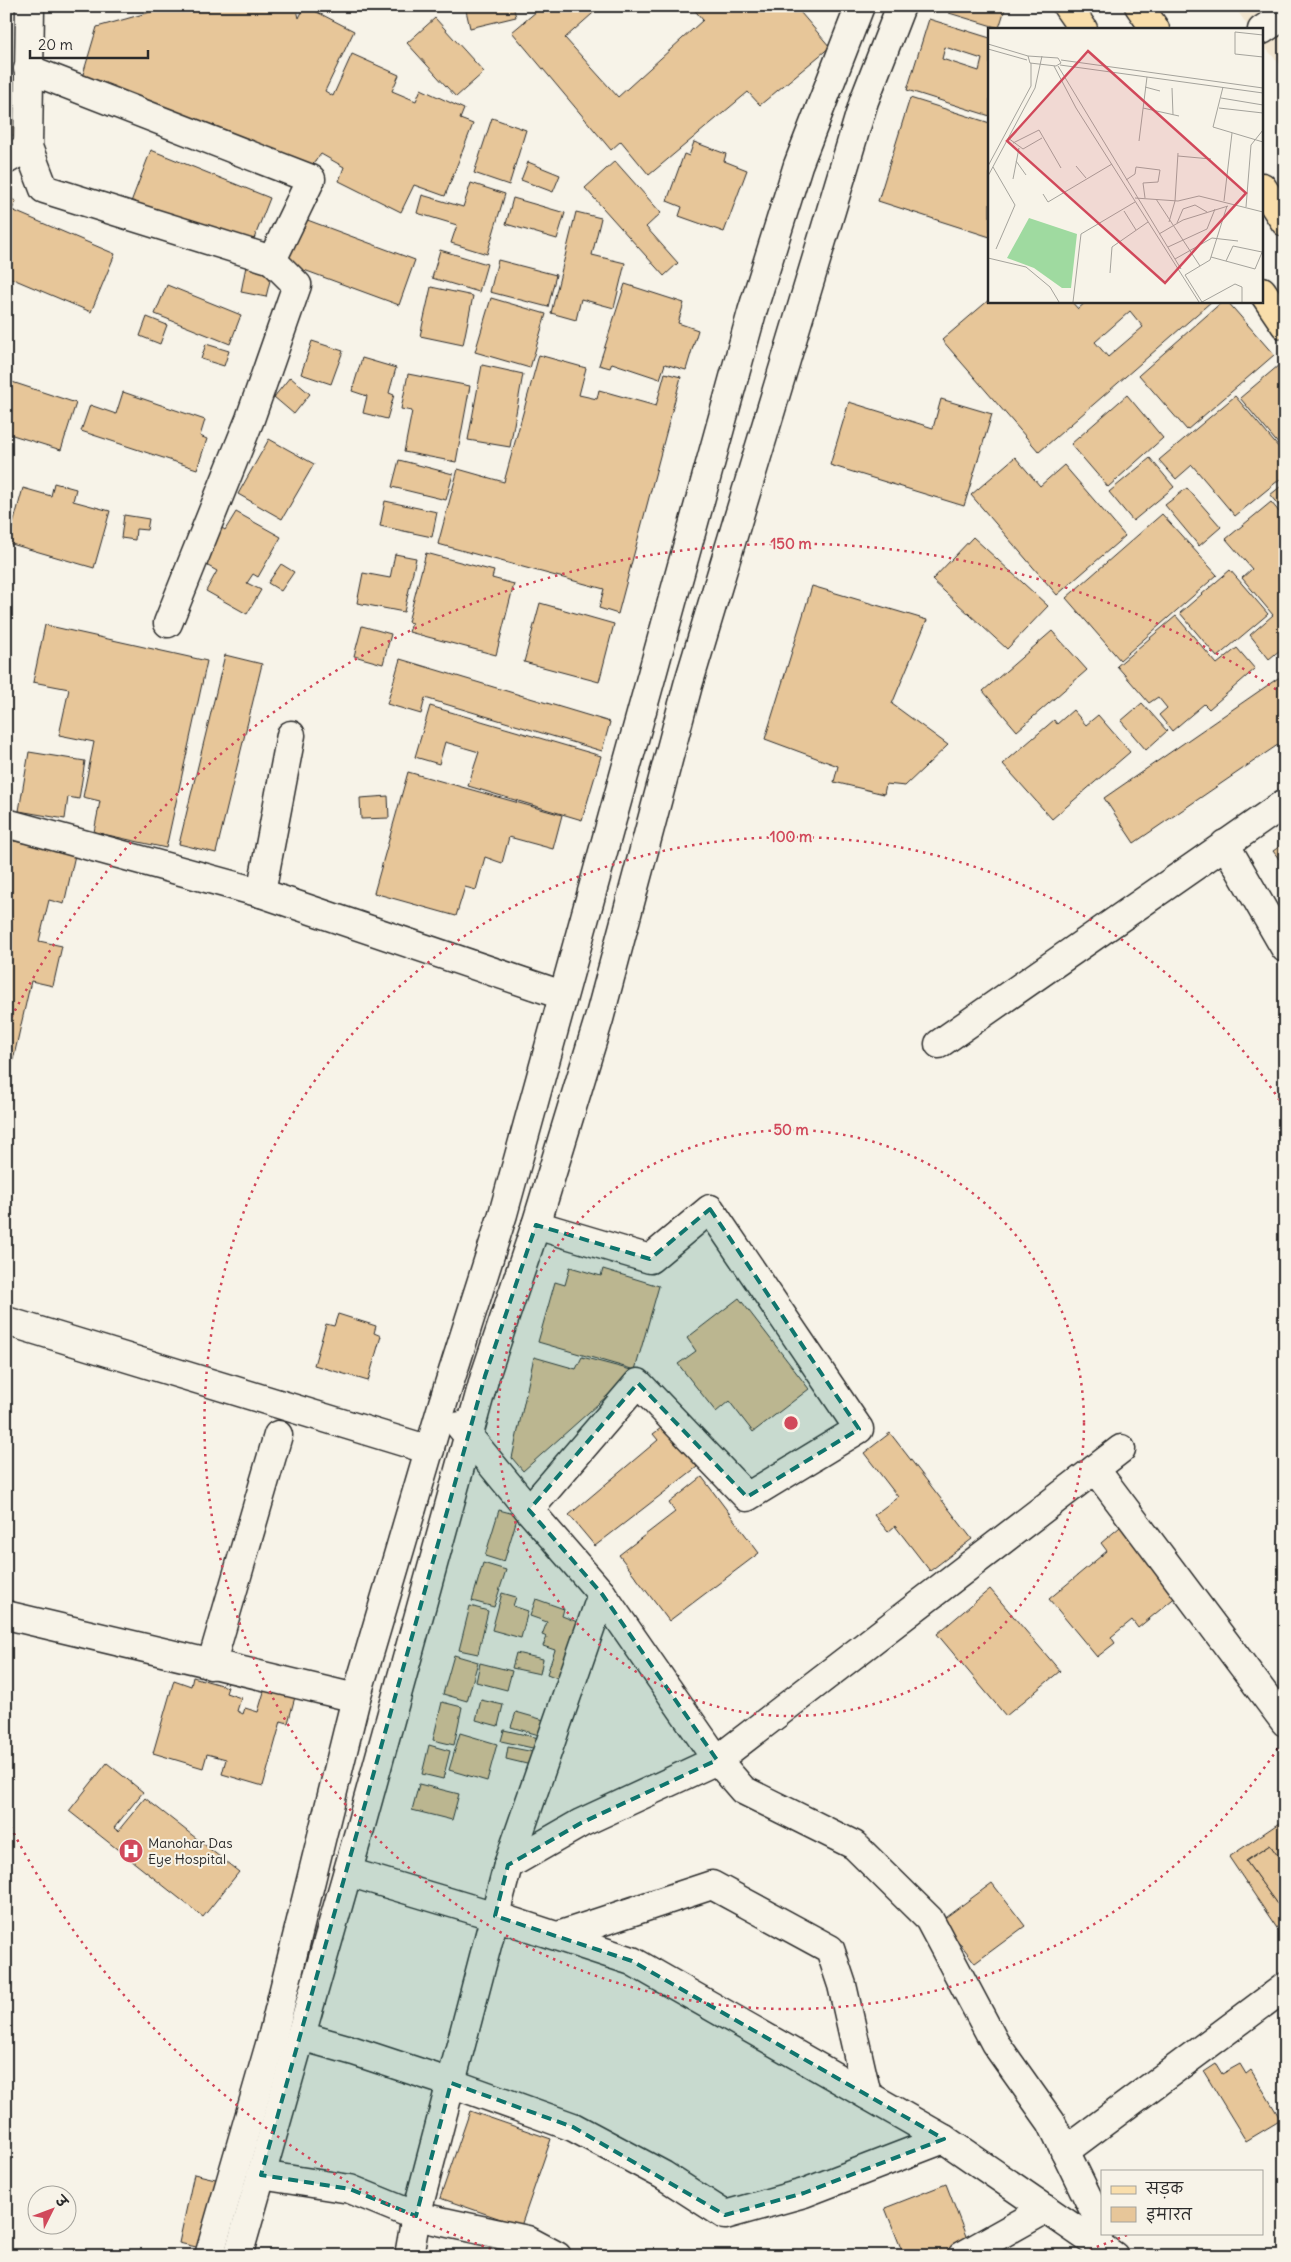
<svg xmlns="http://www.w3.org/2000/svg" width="1291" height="2262" font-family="Delius,'Playpen Sans Deva',sans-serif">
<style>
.built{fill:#f2e6d0}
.building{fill:#e7c699;stroke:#2b2b2b;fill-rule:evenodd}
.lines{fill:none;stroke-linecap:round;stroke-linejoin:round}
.minor-casing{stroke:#2b2b2b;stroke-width:31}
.major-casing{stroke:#2b2b2b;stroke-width:31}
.minor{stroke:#f7f3e8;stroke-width:28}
.major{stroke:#f9deab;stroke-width:28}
.marked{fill:#0f766e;fill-opacity:0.2;stroke:#0f766e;stroke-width:4;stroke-dasharray:10 6;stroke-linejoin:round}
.ring{fill:none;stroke:#d1495b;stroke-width:2.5;stroke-dasharray:2.5 5}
.labels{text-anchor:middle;stroke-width:4;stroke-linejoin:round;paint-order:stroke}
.poi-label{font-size:14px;fill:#2b2b2b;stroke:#f7f3e8;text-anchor:start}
.inset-road{fill:none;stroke:#a5a39c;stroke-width:1}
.view{fill:#d1495b;fill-opacity:0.15;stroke:#d1495b;stroke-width:2.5}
.inset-edge{fill:none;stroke:#2b2b2b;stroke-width:2.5}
.centre{fill:#d1495b;stroke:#f7f3e8;stroke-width:2.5}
.ring-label{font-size:15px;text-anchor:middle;font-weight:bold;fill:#d1495b;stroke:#f7f3e8;stroke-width:4;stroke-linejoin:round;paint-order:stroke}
</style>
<rect width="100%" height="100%" fill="#f7f3e8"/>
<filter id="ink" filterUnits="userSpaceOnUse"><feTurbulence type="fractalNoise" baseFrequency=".02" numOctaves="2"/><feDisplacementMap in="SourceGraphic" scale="10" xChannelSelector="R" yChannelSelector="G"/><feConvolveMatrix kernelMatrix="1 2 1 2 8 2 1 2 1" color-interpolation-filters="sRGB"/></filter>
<g filter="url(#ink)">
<path class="built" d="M1234,6H1285V70L1262,44V29H1250Z"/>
<g class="building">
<path d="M172,6H296L299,18L305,6L354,31L325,91L333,96L352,54L399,75L392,91L416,101L421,89L464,109L460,119L473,124L445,196L414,185L401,212L339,181L344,167L321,154L309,169L81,81L97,27Z"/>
<path d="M465,6H513L516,17L470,28Z"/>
<path d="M543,6H601L565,38L618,97L703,20L691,6H795L830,47L760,105L748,92L649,175L621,141L611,150L512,32Z"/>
<path d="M951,6H1006L999,28L949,13Z"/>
<path d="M435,18L484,72L456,97L407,43Z"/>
<path d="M929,19L990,38V116L907,90ZM945,47L982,59L979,71L942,59Z"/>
<path d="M910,98L990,123V237L878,201Z"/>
<path d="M6,105L21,130L6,139Z"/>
<path d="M492,118L526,130L509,185L474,173Z"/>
<path d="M694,142L726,154L724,161L747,170L724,232L679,216L682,207L667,201L684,154L689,156Z"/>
<path d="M151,150L270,198L250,249L131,202Z"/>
<path d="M615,161L661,213L646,227L678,263L664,276L585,188Z"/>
<path d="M528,162L560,175L553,192L521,180Z"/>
<path d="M471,183L505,194L487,254L451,243L457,225L417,213L422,195L463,207Z"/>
<path d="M6,197L16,201L12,210L115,254L91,312L6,276Z"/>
<path d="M513,198L565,213L557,239L506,224Z"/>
<path d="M576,212L601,218L592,255L625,263L614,308L581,299L576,320L551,313Z"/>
<path d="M302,218L415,260L399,305L285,263Z"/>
<path d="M440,250L487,264L479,292L432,278Z"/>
<path d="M498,260L556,275L548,307L490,292Z"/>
<path d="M246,266L272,272L266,297L241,292Z"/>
<path d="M625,284L684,303L678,323L698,330L686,370L665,364L660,379L612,363L610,368L599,365Z"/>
<path d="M167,285L241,315L230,344L155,314Z"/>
<path d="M431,287L473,296L463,345L420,336Z"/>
<path d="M491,298L546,314L530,368L475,352Z"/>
<path d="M990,299V301H1071L1078,309L1087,301H1212L1039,452L942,340ZM1130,311L1143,327L1108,357L1095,342Z"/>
<path d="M1223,301H1227L1274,355L1187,430L1139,375Z"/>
<path d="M147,317L167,325L160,344L140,336Z"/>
<path d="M312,341L343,351L331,384L301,374Z"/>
<path d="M206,344L229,351L224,366L201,359Z"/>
<path d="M539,355L586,368L579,395L597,399L599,390L656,406L665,373L681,377L618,614L599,608L604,589L438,544L458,469L504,482Z"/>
<path d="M362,358L396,368L389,393L394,395L387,419L363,413L367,396L352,391Z"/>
<path d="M1285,360V452L1240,398Z"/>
<path d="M482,365L523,374L510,447L468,440Z"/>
<path d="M408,374L470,386L456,462L404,452L412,411L401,409Z"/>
<path d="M290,377L310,394L294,414L274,397Z"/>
<path d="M12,382L76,403L61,450L6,433V401Z"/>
<path d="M123,392L205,420L200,436L207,439L197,469L81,431L90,405L116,414Z"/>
<path d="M1127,395L1163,438L1108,487L1071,444Z"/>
<path d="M1235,396L1285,455V475L1235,516L1192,465L1176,479L1159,460Z"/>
<path d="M941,399L992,414L964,506L830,465L849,402L933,428Z"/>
<path d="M269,439L314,464L282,519L238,494Z"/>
<path d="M1015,457L1040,486L1064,465L1125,536L1057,595L971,495Z"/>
<path d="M1150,458L1174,487L1133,521L1109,492Z"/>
<path d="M399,460L453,474L446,500L392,487Z"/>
<path d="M54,483L76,489L73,501L110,511L94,568L8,543L23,488L51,496Z"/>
<path d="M1285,483V513L1270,495Z"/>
<path d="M1187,488L1221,527L1199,546L1165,505Z"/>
<path d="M385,501L437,512L432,537L380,526Z"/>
<path d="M1271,502L1285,519V646L1269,659L1250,635L1273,615L1242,578L1252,569L1226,539Z"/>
<path d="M236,512L281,537L258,577L253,574L247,583L261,590L247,614L206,591L217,571L199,561L219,526L225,530Z"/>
<path d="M1162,514L1217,575L1120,660L1066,598Z"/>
<path d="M124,515L149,519L147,530L136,529L135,540L121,538Z"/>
<path d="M973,537L1048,606L1007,649L932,580Z"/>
<path d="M426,553L494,571L492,578L514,584L496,655L409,632L412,623L408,622Z"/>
<path d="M395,554L416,558L404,612L357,603L363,573L390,578Z"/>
<path d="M281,564L294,572L281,591L268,583Z"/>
<path d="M1230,570L1268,614L1217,657L1180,613Z"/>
<path d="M812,586L927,620L892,704L948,745L905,786L886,784L884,794L834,782L838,766L765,739Z"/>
<path d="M540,603L614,624L599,682L524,662Z"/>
<path d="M1176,616L1217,664L1237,648L1255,669L1209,709L1204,704L1172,731L1159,715L1167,708L1158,697L1149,703L1117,666Z"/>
<path d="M45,625L207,661L166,848L94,832L100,801L83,797L94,742L59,735L69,689L33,682Z"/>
<path d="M362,626L391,634L383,664L354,656Z"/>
<path d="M1052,631L1087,670L1017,731L983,691Z"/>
<path d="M225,655L262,664L216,853L179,844Z"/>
<path d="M400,659L610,722L602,751L425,698L421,714L387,704Z"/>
<path d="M1284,674L1285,740L1134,843L1104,798Z"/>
<path d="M1142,703L1167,731L1146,750L1121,721Z"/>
<path d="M430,706L601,756L582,820L468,786L479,752L445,742L439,764L415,757Z"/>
<path d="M1073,710L1086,725L1098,715L1130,752L1052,819L1003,764L1054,720L1057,724Z"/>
<path d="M29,752L85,761L79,799L68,797L65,819L19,811Z"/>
<path d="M408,772L562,815L553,849L509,837L502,863L485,857L476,890L465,887L456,916L374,893Z"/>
<path d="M388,796L389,818L361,819L360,798Z"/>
<path d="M6,839L75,855L64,904L49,900L39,941L62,946L53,986L31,981L6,1091Z"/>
<path d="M1285,843V867L1273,851Z"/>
<path d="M570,1267L601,1276L603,1269L659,1286L635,1370L538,1342L555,1282L565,1285Z"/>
<path d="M739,1298L809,1389L753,1432L729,1401L716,1412L678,1364L696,1351L687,1338Z"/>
<path d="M338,1314L376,1326L374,1333L381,1336L368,1381L314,1365L326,1324L334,1326Z"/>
<path d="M534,1357L576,1369L582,1357L635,1371L523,1471L512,1458Z"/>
<path d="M665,1425L697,1467L595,1546L569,1515L658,1440L653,1434Z"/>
<path d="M890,1433L972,1539L930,1571L895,1526L888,1532L874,1515L898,1497L864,1453Z"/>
<path d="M702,1477L759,1553L669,1621L619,1555L675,1512L669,1503Z"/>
<path d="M499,1510L518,1515L504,1562L485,1556Z"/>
<path d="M1132,1517L1189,1586L1138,1628L1132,1620L1111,1637L1115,1643L1097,1657L1049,1599L1107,1551L1101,1543Z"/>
<path d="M483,1563L506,1570L494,1607L472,1601Z"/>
<path d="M990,1589L1060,1671L1006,1716L937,1634Z"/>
<path d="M502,1593L516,1597L513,1606L528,1611L521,1638L492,1630Z"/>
<path d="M536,1599L564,1609L562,1616L580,1623L560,1679L547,1674L555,1650L543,1646L547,1637L542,1635L547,1622L530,1616Z"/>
<path d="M470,1606L488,1611L478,1654L459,1650Z"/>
<path d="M516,1653L543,1659L540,1674L512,1668Z"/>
<path d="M454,1655L478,1662L467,1701L443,1694Z"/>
<path d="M480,1663L512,1671L507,1690L476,1682Z"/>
<path d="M193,1677L228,1687L226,1693L241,1698L237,1711L243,1714L245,1708L258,1712L266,1685L296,1693L288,1723L281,1721L263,1786L222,1774L226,1759L207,1754L203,1768L153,1753L174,1680L191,1686Z"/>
<path d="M481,1700L503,1705L498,1726L476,1720Z"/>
<path d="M442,1702L462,1707L454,1745L433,1740Z"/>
<path d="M516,1712L544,1720L539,1735L511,1727Z"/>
<path d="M504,1730L539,1738L537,1749L501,1741Z"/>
<path d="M460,1733L497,1744L487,1781L449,1770Z"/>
<path d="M429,1745L450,1751L443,1779L422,1774Z"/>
<path d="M508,1747L534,1752L531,1765L506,1759Z"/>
<path d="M107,1763L143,1792L114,1828L118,1831L145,1798L239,1872L203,1917L69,1811Z"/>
<path d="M419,1784L459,1794L452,1820L412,1810Z"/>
<path d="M1282,1821L1285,1826V1866L1270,1845L1246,1861L1277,1904L1285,1899V1940L1229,1857Z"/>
<path d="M1270,1845L1285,1866V1899L1277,1904L1246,1861Z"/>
<path d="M992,1883L1025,1926L975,1963L942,1920Z"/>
<path d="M1216,2064L1222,2074L1240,2064L1246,2074L1251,2070L1281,2120L1246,2141L1204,2072Z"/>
<path d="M470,2111L551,2139L521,2226L440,2198Z"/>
<path d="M194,2174L224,2181L209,2250L179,2243Z"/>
<path d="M946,2184L969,2244L940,2256H904L885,2208Z"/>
</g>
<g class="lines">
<defs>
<g id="minor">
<path d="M30,6L28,147L44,189L272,260"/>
<path d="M1262,30L1285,15"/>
<path d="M28,69L311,179L272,260L297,285L250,419L168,623"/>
<path d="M6,160L28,147"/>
<path d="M6,823L261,893L562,995"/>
<path d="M1225,844L1285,948"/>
<path d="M261,893L291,735"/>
<path d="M939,1044L1285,803"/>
<path d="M6,1321L430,1450"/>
<path d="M460,1426L529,1510L602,1594L717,1760L743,1790L854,1845L929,1919L995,2043L1051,2122L1102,2227"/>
<path d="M1095,1469L1285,1722"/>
<path d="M529,1510L638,1383L747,1497L859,1429L710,1209L650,1259L536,1225"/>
<path d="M6,1615L356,1698"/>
<path d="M211,1665L278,1435"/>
<path d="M508,1865L581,1823L717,1760L1121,1449"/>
<path d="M348,1872L495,1916L632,1961L944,2139L1114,2256"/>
<path d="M558,1936L712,1885L830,1949L842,1985L867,2095"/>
<path d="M301,2036L354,2051L451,2083L573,2127L663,2175L725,2215L804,2193L944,2139"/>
<path d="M1065,2151L1285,1987"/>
<path d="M261,2175L350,2189L416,2216L527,2240L557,2256"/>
<path d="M209,2256L273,2034L356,1698L443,1403L503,1214L752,312L798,165L860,6"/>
<path d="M238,2256L361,1825L485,1376L536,1225L599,1019L688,685L864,101L901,6"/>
<path d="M409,2256L416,2216L508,1865L602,1594"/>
<path d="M962,2256L1046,2209"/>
</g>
<g id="major">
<path d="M1067,6L1083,29"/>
<path d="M1139,6L1155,29"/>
<path d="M1262,187L1285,222"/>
<path d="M1262,291L1285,325"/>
</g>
</defs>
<use href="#minor" class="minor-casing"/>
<use href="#major" class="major-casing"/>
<use href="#minor" class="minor"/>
<use href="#major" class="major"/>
</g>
</g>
<path class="marked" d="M710,1209L859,1429L747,1497L638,1383L529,1510L602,1594L717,1760L581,1823L508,1865L495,1916L632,1961L944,2139L804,2193L725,2215L573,2127L451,2083L416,2216L350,2189L261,2175L485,1376L536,1225L650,1259Z"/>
<g class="ring">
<circle cx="791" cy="1423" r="293"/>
<path d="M1282 1742A586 586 0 1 1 1282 1104"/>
<path d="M1127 2235A879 879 0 0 1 1077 2254M505 2254A879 879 0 0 1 8 1822M8 1024A879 879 0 0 1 1283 694"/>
</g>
<defs>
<symbol id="hospital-disc" viewBox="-11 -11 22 22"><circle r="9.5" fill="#d1495b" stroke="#f7f3e8"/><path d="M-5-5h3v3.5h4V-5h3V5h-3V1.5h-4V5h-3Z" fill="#fff"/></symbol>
</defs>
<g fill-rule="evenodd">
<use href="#hospital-disc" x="117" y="1837" width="28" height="28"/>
</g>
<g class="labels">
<g class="poi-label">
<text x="148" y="1848">Manohar Das<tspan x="148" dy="16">Eye Hospital</tspan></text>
</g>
</g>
<g transform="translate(988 28)">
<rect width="275" height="275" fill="#f7f3e8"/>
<path d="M41,190L89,206L83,260H74L46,240L19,230Z" fill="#9fdaa0"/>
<path class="inset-road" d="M275,7L247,4V26L275,29M0,16L40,28L70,30L73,35L68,38L42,35L40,28M0,21L39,32M73,32L275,60M72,37L275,65M66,38L88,80L211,274M70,38L193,241M157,59L172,63M235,59L225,99L275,114M184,60L185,87M233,70L275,77M155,80L191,88M231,80L275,85M20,110L35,121L54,110M151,113L159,49M25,115L51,102L73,140M190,128L223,131M28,133L38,147M0,138L43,58V35M88,138L98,150M5,139L27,177L8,221M0,148L47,60L54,28M25,151L31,120M138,152L147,146L148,139L172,142L170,154L155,155L157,170M55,166L60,174L124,136M147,170L190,173L211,168L275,184M168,171L212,238M236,173L244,105M258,179L263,117L275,102M136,183L148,202M181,194L187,173L190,125M189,195L195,181L207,177L219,184M171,206L195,192L240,178M180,219L219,201L227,181M223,229L267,241L275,222M0,230L38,239L62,259L71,274M187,231L224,210L250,213M238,233L245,218L274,224M122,245L124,219L160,194M197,247L214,274M197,247L222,232L239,178M85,274L93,206L147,174M214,274L247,256L254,259V274"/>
<path class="view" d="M100,23L258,165L177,255L19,113Z"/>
<rect width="275" height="275" class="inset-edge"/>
</g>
<circle cx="791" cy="1423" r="8" class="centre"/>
<g class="ring-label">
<text x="791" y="549">150 m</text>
<text x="791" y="842">100 m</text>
<text x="791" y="1135">50 m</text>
</g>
<rect width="1291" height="2262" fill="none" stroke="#f7f3e8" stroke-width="25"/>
<rect x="12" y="12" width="1266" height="2237" fill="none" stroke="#2b2b2b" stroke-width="2" filter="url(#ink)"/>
<rect x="1101" y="2170" width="162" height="65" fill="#f7f3e8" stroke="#a5a39c"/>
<rect x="1111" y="2186" width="25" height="8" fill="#f9deab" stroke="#a5a39c"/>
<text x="1146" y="2194" font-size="15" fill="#2b2b2b">सड़क</text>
<rect x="1111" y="2207" width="25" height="15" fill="#e7c699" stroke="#a5a39c"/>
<text x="1146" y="2220" font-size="15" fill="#2b2b2b">इमारत</text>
<g transform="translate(52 2210) rotate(48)"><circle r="24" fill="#f7f3e8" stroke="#a5a39c"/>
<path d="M0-4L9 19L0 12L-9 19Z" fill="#d1495b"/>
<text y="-8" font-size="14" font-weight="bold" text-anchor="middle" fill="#2b2b2b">उ</text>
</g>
<path d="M30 50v8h118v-8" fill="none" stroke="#2b2b2b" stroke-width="2.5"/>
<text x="38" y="50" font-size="15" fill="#2b2b2b" stroke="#f7f3e8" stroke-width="4" paint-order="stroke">20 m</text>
</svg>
